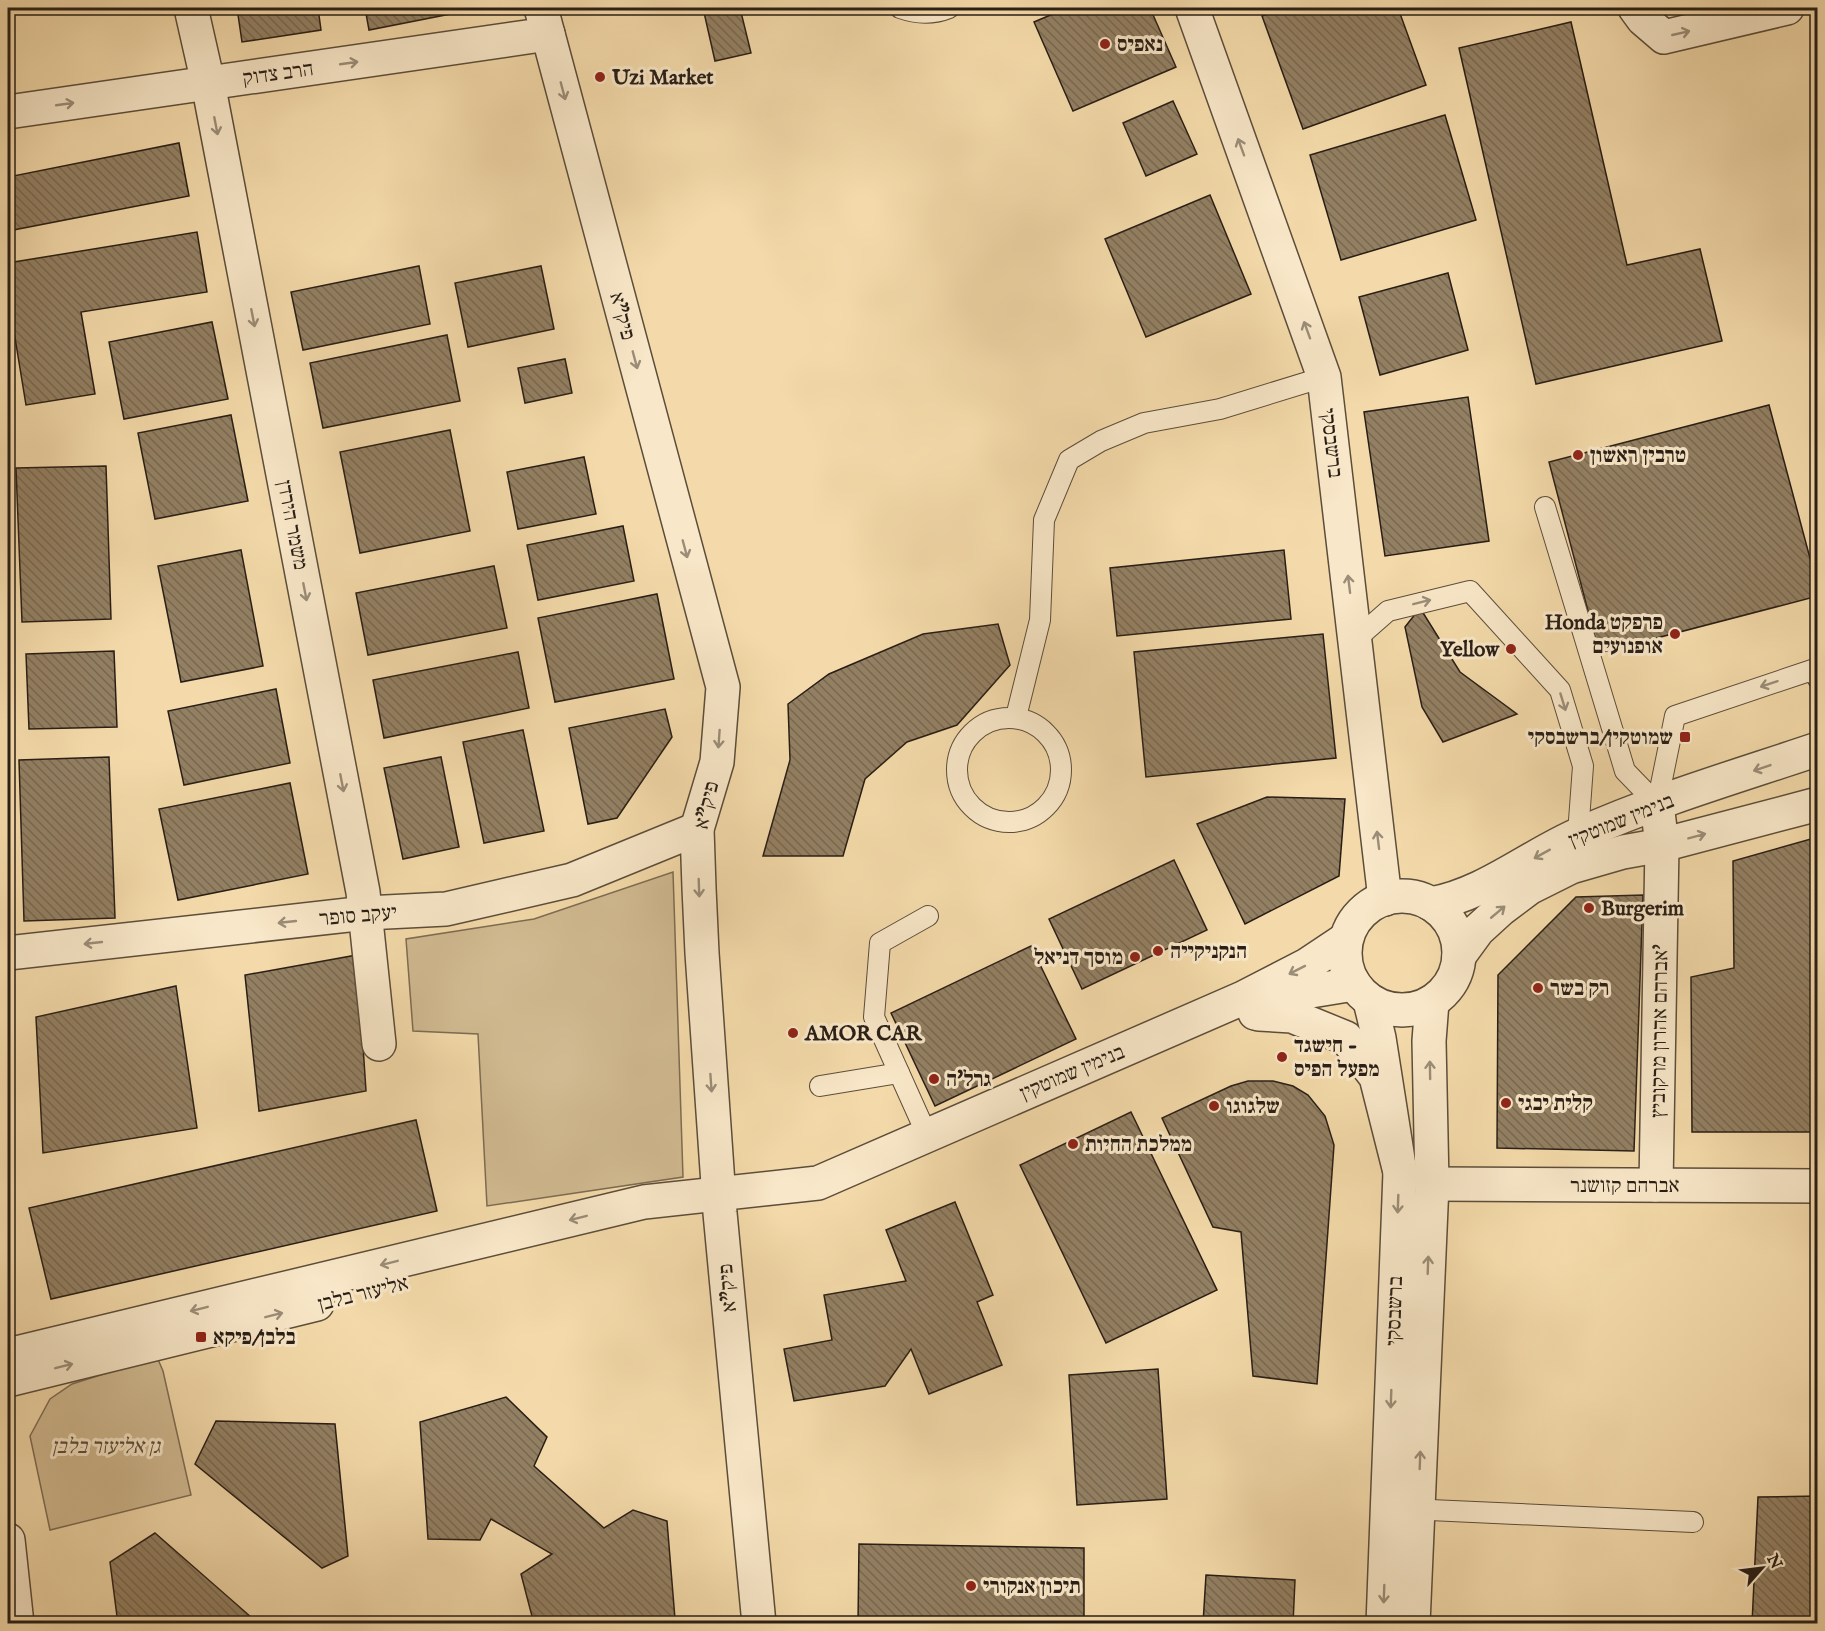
<svg xmlns="http://www.w3.org/2000/svg" width="1825" height="1631" font-family="'IM FELL English','Frank Ruhl Libre',serif">
<style>
.park{fill:#d1ba91;stroke:#7d6c54;stroke-width:1.5}
.building{fill:url(#building-back-hatch);stroke:#291e16;stroke-width:1.5}
.lines{fill:none;stroke-linecap:round;stroke-linejoin:round}
.service-casing{stroke:#5c4d3b;stroke-width:22}
.minor-casing{stroke:#5c4d3b;stroke-width:36}
.tertiary-casing{stroke:#5c4d3b;stroke-width:36}
.service{stroke:#f8e7c8;stroke-width:20}
.minor{stroke:#f8e7c8;stroke-width:33}
.tertiary{stroke:#f8e7c8;stroke-width:33}
.oneway{stroke:#9b8d78}
.poi-dot{fill:#8f2418;stroke:#f8e7c8;stroke-width:2}
.labels{text-anchor:middle;stroke-width:6;stroke-linejoin:round;paint-order:stroke}
.poi-label{font-size:21px;font-weight:bold;fill:#291e16;stroke:#f8e7c8;text-anchor:start}
.street-label{font-size:21px;fill:#291e16;stroke:#f8e7c8}
.park-label{font-size:21px;font-style:italic;fill:#5b4d3b;stroke:#f8e7c8}
</style>
<defs>
<pattern id="building-back-hatch" width="6" height="6" patternUnits="userSpaceOnUse" patternTransform="scale(1.5)"><rect width="6" height="6" fill="#938063"/><path d="M-1 5l2 2M0 0l6 6M5-1l2 2" fill="none" stroke="#786851"/></pattern>
</defs>
<rect width="100%" height="100%" fill="#f4daaa"/>
<filter id="stains"><feTurbulence type="fractalNoise" baseFrequency=".00333" numOctaves="4"/><feColorMatrix values="0 0 0 0 .2 0 0 0 0 .09 0 0 0 0 .02 0 0 0 .5 -.17"/></filter>
<radialGradient id="worn" r=".72"><stop offset=".6" stop-color="#630" stop-opacity="0"/><stop offset="1" stop-color="#630" stop-opacity=".3"/></radialGradient>
<g class="park">
<path d="M673,872L683,1177L487,1206L478,1034L413,1031L406,939L534,919Z"/>
<path d="M157,1357L163,1371L191,1495L50,1530L30,1436L50,1399L72,1384Z"/>
</g>
<g class="building">
<path d="M237,8H318L321,30L242,42Z"/>
<path d="M365,8H481L369,30Z"/>
<path d="M703,8H740L751,53L715,61Z"/>
<path d="M1067,8H1150L1176,67L1073,111L1034,22Z"/>
<path d="M1285,8H1398L1426,85L1303,129L1262,16Z"/>
<path d="M1571,22L1627,265L1700,249L1722,341L1536,384L1459,48Z"/>
<path d="M1173,101L1197,154L1146,176L1123,123Z"/>
<path d="M1445,115L1476,220L1341,260L1310,155Z"/>
<path d="M179,143L189,196L8,231V177Z"/>
<path d="M1210,195L1251,294L1146,337L1105,239Z"/>
<path d="M197,232L207,292L81,312L95,394L26,405L8,295V263Z"/>
<path d="M419,266L430,324L303,350L291,292Z"/>
<path d="M541,266L554,329L468,347L455,283Z"/>
<path d="M1448,273L1468,350L1380,375L1359,297Z"/>
<path d="M212,322L228,399L124,419L109,342Z"/>
<path d="M447,335L460,401L323,428L310,363Z"/>
<path d="M565,359L572,393L525,403L518,368Z"/>
<path d="M1468,397L1489,541L1385,556L1364,412Z"/>
<path d="M1769,405L1818,588V596L1599,653L1549,462Z"/>
<path d="M231,415L248,501L155,519L138,433Z"/>
<path d="M450,430L470,531L360,553L340,452Z"/>
<path d="M584,457L596,514L518,529L507,472Z"/>
<path d="M106,466L111,619L22,622L16,468Z"/>
<path d="M623,526L634,581L538,600L527,545Z"/>
<path d="M241,550L263,666L181,682L158,566Z"/>
<path d="M1284,550L1291,619L1117,636L1110,568Z"/>
<path d="M494,566L507,628L368,655L356,593Z"/>
<path d="M657,594L674,679L555,702L538,618Z"/>
<path d="M1420,608L1460,672L1517,714L1443,742L1422,707L1405,627Z"/>
<path d="M998,624L1010,665L957,725L907,742L865,779L843,856H763L790,760L788,704L829,674L923,634Z"/>
<path d="M1323,634L1336,758L1146,777L1134,652Z"/>
<path d="M114,651L117,727L29,729L26,654Z"/>
<path d="M518,652L529,708L384,738L373,680Z"/>
<path d="M276,689L290,763L184,785L168,711Z"/>
<path d="M665,709L672,737L617,818L588,824L569,728Z"/>
<path d="M523,730L544,831L484,843L463,742Z"/>
<path d="M109,757L115,918L24,921L19,760Z"/>
<path d="M441,757L459,847L403,859L384,768Z"/>
<path d="M290,783L308,874L178,900L159,809Z"/>
<path d="M1267,797L1345,799L1339,876L1245,924L1197,824Z"/>
<path d="M1818,837V1132H1692L1691,977L1734,968L1733,861Z"/>
<path d="M1174,860L1207,930L1082,989L1049,919Z"/>
<path d="M1643,895L1634,1151L1497,1148L1498,975L1576,897Z"/>
<path d="M1031,946L1076,1039L935,1106L891,1013Z"/>
<path d="M357,955L366,1091L259,1111L245,975Z"/>
<path d="M176,986L197,1128L43,1153L36,1017Z"/>
<path d="M1248,1081H1273L1293,1086L1308,1095L1325,1116L1334,1145L1317,1384L1253,1376L1241,1232L1213,1227L1162,1118L1231,1086Z"/>
<path d="M1131,1112L1217,1290L1106,1343L1020,1165Z"/>
<path d="M416,1120L437,1211L51,1299L29,1208Z"/>
<path d="M955,1202L993,1295L977,1302L1002,1365L929,1394L911,1349L885,1386L794,1401L784,1349L832,1340L824,1295L906,1281L886,1230Z"/>
<path d="M1158,1369L1167,1499L1077,1505L1069,1375Z"/>
<path d="M506,1397L547,1437L534,1466L604,1528L633,1510L667,1521L675,1619L654,1624H534L521,1574L552,1554L491,1519L480,1540L428,1539L420,1422Z"/>
<path d="M216,1421L335,1424L348,1556L322,1568L195,1464Z"/>
<path d="M1818,1496V1624H1752L1758,1497Z"/>
<path d="M155,1533L259,1624H118L110,1562Z"/>
<path d="M859,1544L1084,1548V1624H858Z"/>
<path d="M1206,1575L1295,1580L1293,1624H1203Z"/>
</g>
<g class="lines">
<defs>
<g id="service">
<path d="M900,8C917,14 932,15 949,8"/>
<path d="M1545,507L1625,771L1657,804"/>
<path d="M1355,640L1388,611L1470,591L1560,690L1583,766L1578,834"/>
<path d="M1016,717L1040,620L1044,520L1069,460L1101,441L1144,423L1220,409L1324,377"/>
<circle cx="1009" cy="770" r="52"/>
<path d="M1657,804L1675,716L1815,669L1818,679"/>
<path d="M820,1086L899,1073"/>
<path d="M927,1135L874,1017L880,943L928,916"/>
<path d="M1408,1509L1693,1522"/>
</g>
<g id="minor">
<path d="M191,8L208,83L363,892L379,1044"/>
<path d="M541,8L723,687L717,762L697,829L699,888L702,953L720,1213L759,1624"/>
<path d="M1192,8L1324,377L1385,899"/>
<path d="M1635,8L1643,19L1664,37L1787,8"/>
<path d="M8,112L548,34"/>
<path d="M8,953L366,913L446,909L572,880L697,829"/>
<path d="M1370,1001L1379,1038L1400,1172L1383,1624"/>
<path d="M1432,1184L1818,1186"/>
<path d="M1656,1185L1662,845L1657,804"/>
<path d="M1413,1624L1432,1184L1429,1041L1432,1002"/>
</g>
<g id="tertiary">
<circle cx="1402" cy="953" r="57"/>
<path d="M1431,904C1486,894 1529,856 1580,834C1656,800 1738,776 1818,749"/>
<path d="M1459,956L1478,930L1501,909L1529,888L1571,867L1623,852L1662,845L1818,804"/>
<path d="M1255,1013L1311,991L1354,984"/>
<path d="M1259,1014L1292,1016L1346,1038L1376,1077L1400,1172"/>
<path d="M8,1355L644,1202L818,1183L1243,998L1307,965L1346,939"/>
<path d="M8,1380L317,1304"/>
<path d="M8,1540L17,1624"/>
</g>
</defs>
<use href="#service" class="service-casing"/>
<use href="#minor" class="minor-casing"/>
<use href="#tertiary" class="tertiary-casing"/>
<use href="#service" class="service"/>
<use href="#minor" class="minor"/>
<use href="#tertiary" class="tertiary"/>
</g>
<defs><path id="oneway-shaft" d="M-6 0H5M1.5-3L5.5 0L1.5 3" fill="none" stroke-width="1.6" stroke-linecap="round" stroke-linejoin="round" transform="scale(1.5)"/></defs>
<g class="oneway">
<use href="#oneway-shaft" transform="translate(1681 33) rotate(-13)"/>
<use href="#oneway-shaft" transform="translate(349 63) rotate(-8)"/>
<use href="#oneway-shaft" transform="translate(563 91) rotate(75)"/>
<use href="#oneway-shaft" transform="translate(65 104) rotate(-8)"/>
<use href="#oneway-shaft" transform="translate(216 126) rotate(79)"/>
<use href="#oneway-shaft" transform="translate(1241 147) rotate(-110)"/>
<use href="#oneway-shaft" transform="translate(253 318) rotate(79)"/>
<use href="#oneway-shaft" transform="translate(1307 330) rotate(-110)"/>
<use href="#oneway-shaft" transform="translate(635 360) rotate(75)"/>
<use href="#oneway-shaft" transform="translate(685 549) rotate(75)"/>
<use href="#oneway-shaft" transform="translate(1349 584) rotate(-97)"/>
<use href="#oneway-shaft" transform="translate(305 592) rotate(79)"/>
<use href="#oneway-shaft" transform="translate(1422 602) rotate(-14)"/>
<use href="#oneway-shaft" transform="translate(1769 684) rotate(162)"/>
<use href="#oneway-shaft" transform="translate(1563 702) rotate(73)"/>
<use href="#oneway-shaft" transform="translate(719 739) rotate(94)"/>
<use href="#oneway-shaft" transform="translate(1762 768) rotate(161)"/>
<use href="#oneway-shaft" transform="translate(342 783) rotate(79)"/>
<use href="#oneway-shaft" transform="translate(1697 836) rotate(-15)"/>
<use href="#oneway-shaft" transform="translate(1378 840) rotate(-97)"/>
<use href="#oneway-shaft" transform="translate(1542 854) rotate(151)"/>
<use href="#oneway-shaft" transform="translate(699 888) rotate(88)"/>
<use href="#oneway-shaft" transform="translate(1498 912) rotate(-40)"/>
<use href="#oneway-shaft" transform="translate(287 922) rotate(174)"/>
<use href="#oneway-shaft" transform="translate(93 943) rotate(174)"/>
<use href="#oneway-shaft" transform="translate(1297 970) rotate(153)"/>
<use href="#oneway-shaft" transform="translate(1430 1070) rotate(-91)"/>
<use href="#oneway-shaft" transform="translate(711 1083) rotate(86)"/>
<use href="#oneway-shaft" transform="translate(1398 1204) rotate(92)"/>
<use href="#oneway-shaft" transform="translate(578 1218) rotate(166)"/>
<use href="#oneway-shaft" transform="translate(389 1263) rotate(166)"/>
<use href="#oneway-shaft" transform="translate(1428 1265) rotate(-88)"/>
<use href="#oneway-shaft" transform="translate(199 1309) rotate(166)"/>
<use href="#oneway-shaft" transform="translate(274 1315) rotate(-14)"/>
<use href="#oneway-shaft" transform="translate(64 1366) rotate(-14)"/>
<use href="#oneway-shaft" transform="translate(1391 1399) rotate(92)"/>
<use href="#oneway-shaft" transform="translate(1420 1460) rotate(-88)"/>
<use href="#oneway-shaft" transform="translate(1384 1594) rotate(92)"/>
</g>
<g class="poi-dot">
<circle cx="1105" cy="44" r="6"/>
<circle cx="600" cy="77" r="6"/>
<circle cx="1578" cy="455" r="6"/>
<circle cx="1675" cy="634" r="6"/>
<circle cx="1511" cy="649" r="6"/>
<rect x="1679" y="731" width="12" height="12" rx="3"/>
<circle cx="1589" cy="908" r="6"/>
<circle cx="1158" cy="951" r="6"/>
<circle cx="1135" cy="957" r="6"/>
<circle cx="1538" cy="988" r="6"/>
<circle cx="793" cy="1033" r="6"/>
<circle cx="1282" cy="1057" r="6"/>
<circle cx="934" cy="1079" r="6"/>
<circle cx="1506" cy="1103" r="6"/>
<circle cx="1214" cy="1106" r="6"/>
<circle cx="1073" cy="1144" r="6"/>
<rect x="195" y="1331" width="12" height="12" rx="3"/>
<circle cx="971" cy="1586" r="6"/>
</g>
<g class="labels">
<g class="poi-label">
<text x="1117" y="51">נאפיס</text>
<text x="612" y="84">Uzi Market</text>
<text x="1590" y="462">טרבין ראשון</text>
<text x="1663" y="629" text-anchor="end">Honda פרפקט<tspan x="1663" dy="24">אופנועים</tspan></text>
<text x="1499" y="656" text-anchor="end">Yellow</text>
<text x="1673" y="744" text-anchor="end">שמוטקין/ברשבסקי</text>
<text x="1601" y="915">Burgerim</text>
<text x="1170" y="958">הנקניקייה</text>
<text x="1123" y="964" text-anchor="end">מוסך דניאל</text>
<text x="1550" y="995">רק בשר</text>
<text x="805" y="1040">AMOR CAR</text>
<text x="1294" y="1052">חישגד -<tspan x="1294" dy="24">מפעל הפיס</tspan></text>
<text x="946" y="1086">גרל'ה</text>
<text x="1518" y="1110">קלית יבגי</text>
<text x="1226" y="1113">שלגוגו</text>
<text x="1085" y="1151">ממלכת החיות</text>
<text x="213" y="1344">בלבן/פיקא</text>
<text x="983" y="1593">תיכון אנקורי</text>
</g>
<g class="street-label">
<text transform="translate(278 73) rotate(-8)" y="7">הרב צדוק</text>
<text transform="translate(623 316) rotate(75)" y="7">פיק"א</text>
<text transform="translate(1332 443) rotate(83)" y="7">ברשבסקי</text>
<text transform="translate(293 525) rotate(79)" y="7">משמר הירדן</text>
<text transform="translate(706 805) rotate(-76)" y="7">פיק"א</text>
<text transform="translate(1621 820) rotate(-22)" y="7">בנימין שמוטקין</text>
<text transform="translate(358 915) rotate(-5)" y="7">יעקב סופר</text>
<text transform="translate(1659 1031) rotate(-89)" y="7">אברהם אהרון מרקוביץ'</text>
<text transform="translate(1072 1072) rotate(-23)" y="7">בנימין שמוטקין</text>
<text x="1625" y="1192">אברהם קזושנר</text>
<text transform="translate(727 1288) rotate(-95)" y="7">פיק"א</text>
<text transform="translate(363 1293) rotate(-14)" y="7">אליעזר בלבן</text>
<text transform="translate(1394 1311) rotate(-88)" y="7">ברשבסקי</text>
</g>
<g class="park-label">
<text x="106" y="1453">גן אליעזר בלבן</text>
</g>
</g>
<rect width="1825" height="1631" fill="none" stroke="#f4daaa" stroke-width="30"/>
<rect x="9" y="9" width="1807" height="1613" fill="none" stroke="#291e16" stroke-width="3"/>
<rect x="15" y="15" width="1795" height="1601" fill="none" stroke="#291e16" stroke-width="1.5"/>
<g transform="translate(1762 1568) rotate(62)" stroke="#f8e7c8" stroke-width="4.5" paint-order="stroke">
<path d="M0-4.5L10 22L0 15L-10 22Z" fill="#291e16"/>
<text y="-9" font-size="16" font-weight="bold" text-anchor="middle" fill="#291e16">N</text>
</g>
<rect width="100%" height="100%" filter="url(#stains)"/>
<rect width="100%" height="100%" fill="url(#worn)"/>
</svg>
